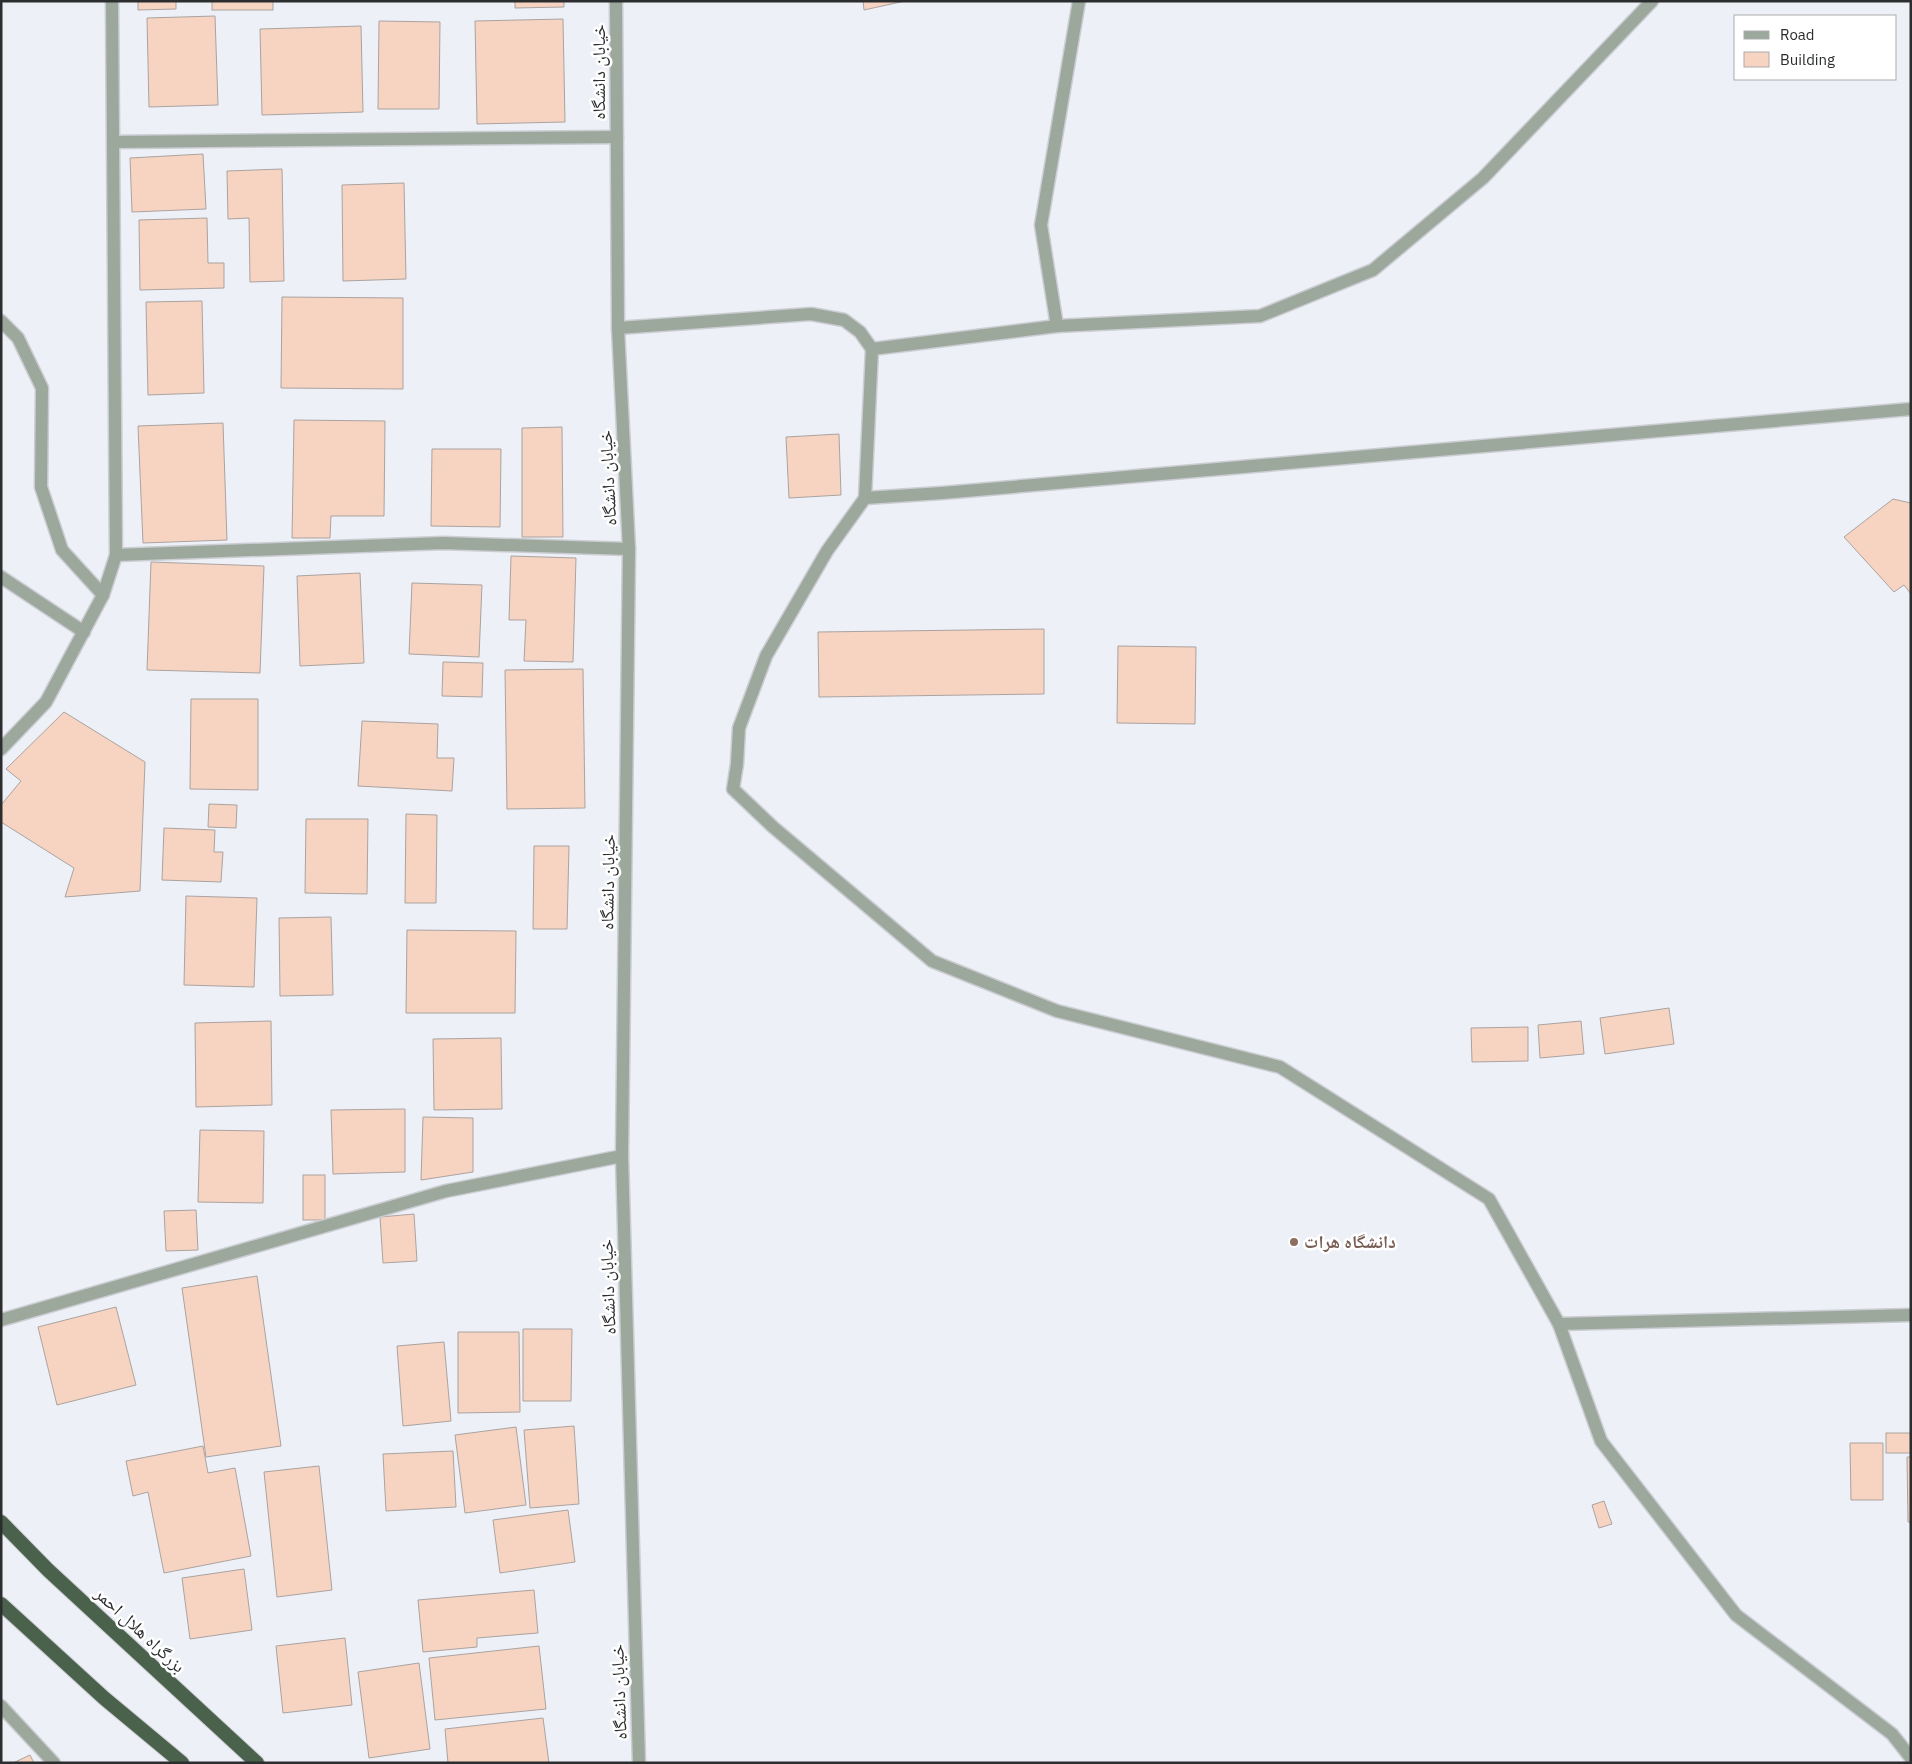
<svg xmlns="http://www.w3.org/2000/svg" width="1912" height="1764" font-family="'IBM Plex Sans','Noto Naskh Arabic',sans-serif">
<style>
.building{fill:#f7d3c2;stroke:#aaa3a0}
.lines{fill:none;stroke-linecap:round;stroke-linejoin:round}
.service-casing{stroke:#cbcdd3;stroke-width:15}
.minor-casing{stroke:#cbcdd3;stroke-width:15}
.tertiary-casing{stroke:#cbcdd3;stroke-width:15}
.trunk-casing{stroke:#cbcdd3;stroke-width:16}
.service{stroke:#9ca89c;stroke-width:12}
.minor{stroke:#9ca89c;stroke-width:12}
.tertiary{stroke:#9ca89c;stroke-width:12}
.trunk{stroke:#4a614c;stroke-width:14}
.education-dot{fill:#8d6e63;stroke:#fff;stroke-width:2}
.labels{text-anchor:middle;stroke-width:5;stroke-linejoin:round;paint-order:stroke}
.street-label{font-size:18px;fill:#2c2d2f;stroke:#fff}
.education-label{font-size:18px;font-weight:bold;fill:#785e54;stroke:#fff;text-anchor:start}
</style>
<rect width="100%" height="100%" fill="#eef0f7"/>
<g class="building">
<path d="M138,1H176V9L138,10Z"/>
<rect x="212" y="1" width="61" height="9"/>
<path d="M515,1H564V7L515,8Z"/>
<path d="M863,1H905L864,10Z"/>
<path d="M215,16L218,105L149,107L147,18Z"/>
<path d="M563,19L565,122L477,124L475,21Z"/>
<path d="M379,21L440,22L439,109H378Z"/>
<path d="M361,26L363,112L262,115L260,29Z"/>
<path d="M203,154L206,209L132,212L130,158Z"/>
<path d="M282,169L284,281L250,282L249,218L228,219L227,171Z"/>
<path d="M404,183L406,279L343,281L342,185Z"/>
<path d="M207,218L208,263H224V288L140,290L139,220Z"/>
<path d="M282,297L403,298V389L281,388Z"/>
<path d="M202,301L204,393L148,395L146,302Z"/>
<path d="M294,420L385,421L384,516H331L330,538H292Z"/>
<path d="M223,423L227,540L143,543L138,426Z"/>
<path d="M562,427L563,537H522V428Z"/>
<path d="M839,434L841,495L789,498L786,437Z"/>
<path d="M432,449H501L500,527L431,526Z"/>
<path d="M1893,499L1911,503V594L1904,585L1894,592L1844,537Z"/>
<path d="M511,556L576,558L573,662L524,661L526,620H509Z"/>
<path d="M151,562L264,566L260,673L147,670Z"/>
<path d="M360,573L364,663L300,666L297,576Z"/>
<path d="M412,583L482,585L479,657L409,654Z"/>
<path d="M1044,629V694L819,697L818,632Z"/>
<path d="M1118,646L1196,647L1195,724L1117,723Z"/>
<path d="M443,662L483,663L482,697L442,696Z"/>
<path d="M583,669L585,808L507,809L505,670Z"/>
<path d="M191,699H258V790L190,789Z"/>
<path d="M64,712L145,762L140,891L65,897L74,868L1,822V805L21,781L6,769Z"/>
<path d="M362,721L438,724L437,758H454L452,791L358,786Z"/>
<path d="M209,804L237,805L236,828L208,827Z"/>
<path d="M406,814L437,815L436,903H405Z"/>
<path d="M306,819H368L367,894L305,893Z"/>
<path d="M164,828L215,830L214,852H223L221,882L162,880Z"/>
<path d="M534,846H569L567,929H533Z"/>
<path d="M186,896L257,898L254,987L184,985Z"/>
<path d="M331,917L333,995L280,996L279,918Z"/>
<path d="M407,930L516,931L515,1013H406Z"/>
<path d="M1669,1008L1674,1044L1605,1054L1600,1018Z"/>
<path d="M271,1021L272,1105L196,1107L195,1023Z"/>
<path d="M1581,1021L1584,1054L1540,1058L1538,1025Z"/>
<path d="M1528,1027V1061L1472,1062L1471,1028Z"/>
<path d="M501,1038L502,1109L434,1110L433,1039Z"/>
<path d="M405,1109V1172L333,1174L331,1110Z"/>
<path d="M423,1117L473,1118V1172L421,1180Z"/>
<path d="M200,1130L264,1131L263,1203L198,1202Z"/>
<rect x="303" y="1175" width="22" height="45"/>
<path d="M196,1210L198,1250L166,1251L164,1211Z"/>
<path d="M414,1214L417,1261L383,1263L380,1217Z"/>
<path d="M257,1276L281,1446L206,1457L182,1288Z"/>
<path d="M116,1307L136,1385L57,1405L38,1327Z"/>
<path d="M523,1329H572L571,1401H523Z"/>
<path d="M458,1332H519L520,1412L458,1413Z"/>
<path d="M444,1342L451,1421L403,1426L397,1346Z"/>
<path d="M574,1426L579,1504L530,1508L524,1430Z"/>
<path d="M516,1427L526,1505L465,1513L455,1435Z"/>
<rect x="1886" y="1433" width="25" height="20"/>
<path d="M1850,1443H1883V1500H1851Z"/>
<path d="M203,1446L208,1473L235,1468L251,1556L164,1573L148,1492L133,1496L126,1461Z"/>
<path d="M453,1451L456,1507L386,1511L383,1454Z"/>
<path d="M1907,1457H1911V1522H1908Z"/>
<path d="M319,1466L332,1590L277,1597L264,1472Z"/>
<path d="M1604,1501L1612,1524L1599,1528L1592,1505Z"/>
<path d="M568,1510L575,1562L500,1573L493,1520Z"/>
<path d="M244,1569L252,1630L190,1639L182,1578Z"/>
<path d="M534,1590L538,1633L477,1638V1647L423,1652L418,1600Z"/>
<path d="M345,1638L352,1705L283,1713L276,1646Z"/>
<path d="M539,1646L546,1709L435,1720L429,1658Z"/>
<path d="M419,1663L430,1749L369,1758L358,1672Z"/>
<path d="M543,1718L549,1763H448L445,1729Z"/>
<path d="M30,1755L34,1763H13Z"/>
</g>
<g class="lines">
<defs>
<g id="service">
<path d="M1652,1L1483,178L1373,270L1260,316L1057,326L872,349L865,498L827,551L766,656L739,728L737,764L733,789L773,827L932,961L1057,1011L1280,1067L1489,1199L1559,1324L1601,1441L1736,1615L1892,1734L1911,1758"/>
<path d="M1057,326L1041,225L1079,1"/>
<path d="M618,328L811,314L844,320L860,332L872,349"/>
<path d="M865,498L942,493L1911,409"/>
<path d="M116,555L443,543L629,549"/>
<path d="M1559,1324L1911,1315"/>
</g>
<g id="minor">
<path d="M114,142L617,137"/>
<path d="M1,321L18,338L42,388L41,487L62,550L103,595"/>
<path d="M1,577L84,632"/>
<path d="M1,749L46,702L103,595L116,555L112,1"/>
<path d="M1,1320L446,1191L622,1156"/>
<path d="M1,1706L54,1763"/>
</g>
<path id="tertiary" d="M616,1L618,328L629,549L622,1156L639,1763"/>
<g id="trunk">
<path d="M1,1522L48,1570L257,1763"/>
<path d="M1,1604L104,1698L182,1763"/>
</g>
</defs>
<use href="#service" class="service-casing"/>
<use href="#minor" class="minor-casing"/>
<use href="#tertiary" class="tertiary-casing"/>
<use href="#trunk" class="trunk-casing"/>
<use href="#service" class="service"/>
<use href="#minor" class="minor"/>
<use href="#tertiary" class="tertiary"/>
<use href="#trunk" class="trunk"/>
</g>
<circle class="education-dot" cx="1294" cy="1242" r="5"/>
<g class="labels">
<g class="street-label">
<text transform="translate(599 72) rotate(-90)" y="6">خیابان دانشگاه</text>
<text transform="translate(608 478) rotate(-93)" y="6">خیابان دانشگاه</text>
<text transform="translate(608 882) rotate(-89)" y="6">خیابان دانشگاه</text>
<text transform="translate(608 1287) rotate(-92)" y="6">خیابان دانشگاه</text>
<text transform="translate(140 1630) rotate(43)" y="6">بزرگراه هلال احمر</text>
<text transform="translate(619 1692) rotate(-92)" y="6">خیابان دانشگاه</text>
</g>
<g class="education-label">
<text x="1304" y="1248">دانشگاه هرات</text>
</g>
</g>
<rect width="1912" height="1764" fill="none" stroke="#2c2d2f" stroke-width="5"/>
<rect x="1734" y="15" width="162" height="65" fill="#ffffff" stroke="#ababac"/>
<rect x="1744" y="31" width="25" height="8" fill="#9ca89c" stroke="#ababac"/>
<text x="1780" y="40" font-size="15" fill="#2c2d2f">Road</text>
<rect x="1744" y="52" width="25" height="15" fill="#f7d3c2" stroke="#ababac"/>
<text x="1780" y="65" font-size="15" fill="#2c2d2f">Building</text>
</svg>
